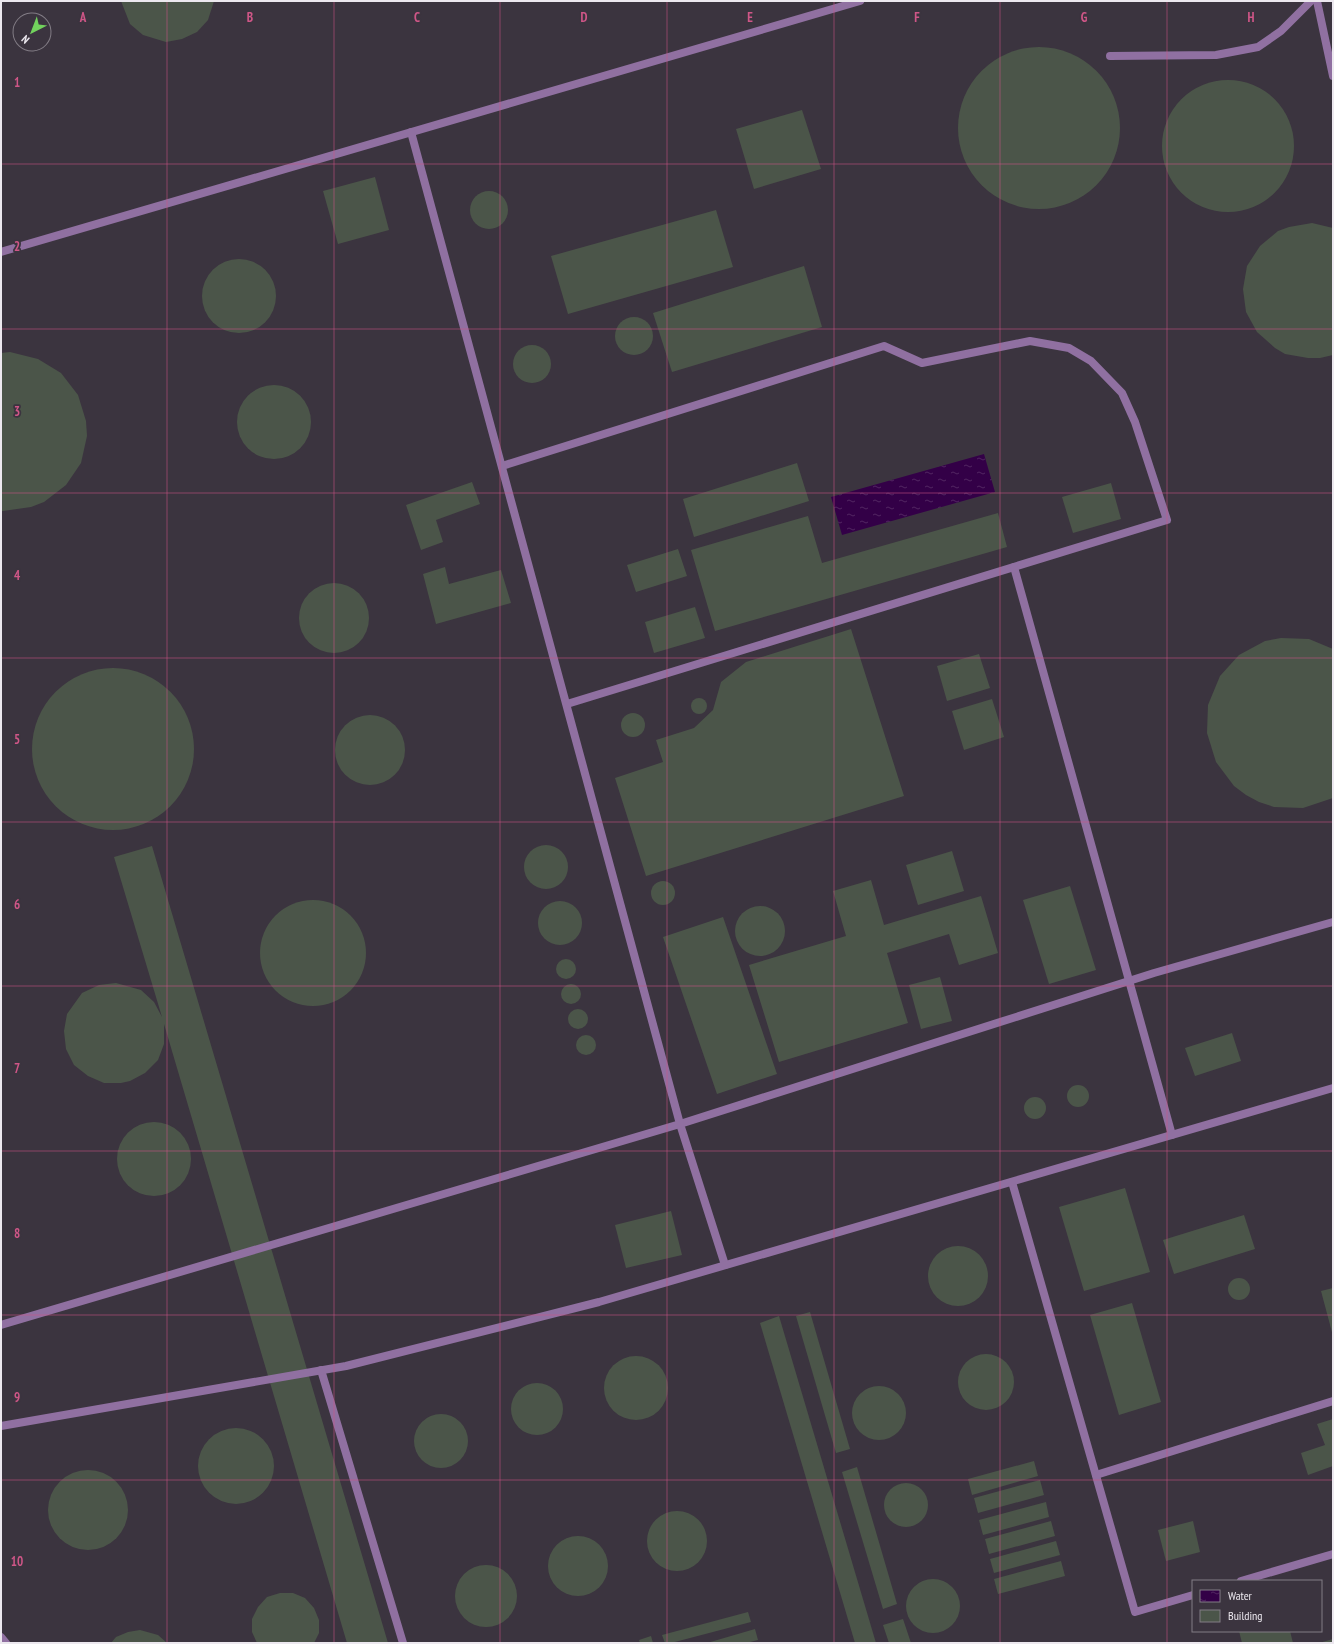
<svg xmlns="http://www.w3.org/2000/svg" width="1334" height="1644" font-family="'PT Sans Narrow',sans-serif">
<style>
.water{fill:url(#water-ripples)}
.building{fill:#4b5549}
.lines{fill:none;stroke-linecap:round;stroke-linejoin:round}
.service{stroke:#9070a1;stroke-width:8}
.grid{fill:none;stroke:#cf5687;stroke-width:1;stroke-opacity:0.55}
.grid-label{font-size:13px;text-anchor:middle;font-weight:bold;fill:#cf5687;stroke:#3b343f;stroke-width:3.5;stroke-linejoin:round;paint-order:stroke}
</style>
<defs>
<pattern id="water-ripples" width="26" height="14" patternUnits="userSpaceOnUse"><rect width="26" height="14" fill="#330047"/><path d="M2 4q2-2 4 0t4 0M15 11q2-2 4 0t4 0" fill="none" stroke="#512562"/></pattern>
</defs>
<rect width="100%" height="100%" fill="#3b343f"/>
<path class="water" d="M984,454L995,492L842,535L831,497Z"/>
<g class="building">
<path d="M121,1H214L208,20L197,32L182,39L166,42L143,35L130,24Z"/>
<circle cx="1039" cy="128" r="81"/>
<circle cx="1228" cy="146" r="66"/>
<path d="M802,110L821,169L754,189L736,129Z"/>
<path d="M375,177L389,230L338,244L323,191Z"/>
<circle cx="489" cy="210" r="19"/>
<path d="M716,210L733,267L568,314L551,256Z"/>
<path d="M1312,223L1333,228V355L1320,358H1308L1285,354L1275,348L1257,332L1246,312L1243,289L1247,266L1260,246L1278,231L1289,227Z"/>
<circle cx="239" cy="296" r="37"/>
<path d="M804,266L822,327L672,372L653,313Z"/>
<circle cx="634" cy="336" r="19"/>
<circle cx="532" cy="364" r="19"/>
<path d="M10,352L38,359L61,373L78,395L86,421L87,436L81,463L66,485L44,502L31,507L3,511H1V353Z"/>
<circle cx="274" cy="422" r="37"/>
<path d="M797,463L809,501L694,537L683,499Z"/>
<path d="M472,482L480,504L436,520L443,542L421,550L406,505Z"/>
<path d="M1111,483L1121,519L1073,533L1062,497Z"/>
<path d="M998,513L1007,547L715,631L691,550L808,516L822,563Z"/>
<path d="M678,549L687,576L636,592L627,565Z"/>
<path d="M445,567L449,584L501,570L511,603L436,624L423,574Z"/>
<circle cx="334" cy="618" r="35"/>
<path d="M695,607L705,638L654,653L645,622Z"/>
<path d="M851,629L904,796L646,876L615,778L663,762L656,740L694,728L713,710L721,682L746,662Z"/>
<path d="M1281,638L1309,639L1333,649V798L1303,808L1274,807L1259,802L1246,795L1234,786L1216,762L1207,733L1208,705L1220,676L1239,655L1265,641Z"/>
<path d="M979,654L990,688L947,701L937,666Z"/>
<circle cx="113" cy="749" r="81"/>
<circle cx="699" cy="706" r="8"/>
<path d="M992,699L1004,737L964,750L952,711Z"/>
<circle cx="633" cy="725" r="12"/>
<circle cx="370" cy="750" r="35"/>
<circle cx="546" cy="867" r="22"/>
<path d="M152,846L388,1643H347L164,1024V1044L158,1060L145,1073L130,1081L121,1083H104L88,1076L74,1065L66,1049L64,1031L67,1014L82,993L99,985L116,983L141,990L154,1002L162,1017L114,857Z"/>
<path d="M952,851L964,891L918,905L906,865Z"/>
<path d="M871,880L884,925L981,896L998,953L959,965L949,934L887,953L908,1023L779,1062L749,965L846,936L833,891Z"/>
<circle cx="663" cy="893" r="12"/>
<path d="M1070,886L1096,970L1049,984L1023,900Z"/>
<circle cx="313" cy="953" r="53"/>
<circle cx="560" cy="923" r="22"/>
<circle cx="760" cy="931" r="25"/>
<path d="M723,917L777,1074L717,1094L663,937Z"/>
<circle cx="566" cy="969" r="10"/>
<path d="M940,977L952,1021L921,1029L909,985Z"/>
<circle cx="571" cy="994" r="10"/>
<circle cx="578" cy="1019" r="10"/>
<path d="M1232,1033L1241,1061L1195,1076L1185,1048Z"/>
<circle cx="586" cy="1045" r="10"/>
<circle cx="1078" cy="1096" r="11"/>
<circle cx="1035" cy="1108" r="11"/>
<circle cx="154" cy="1159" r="37"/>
<path d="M1125,1188L1150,1272L1084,1291L1059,1207Z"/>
<path d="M671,1211L682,1255L626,1268L615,1225Z"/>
<path d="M1244,1215L1255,1249L1174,1274L1163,1240Z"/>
<circle cx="958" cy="1276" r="30"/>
<circle cx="1239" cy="1289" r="11"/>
<path d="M1333,1288V1336L1321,1291Z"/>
<path d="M1132,1303L1161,1402L1119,1415L1090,1315Z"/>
<path d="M810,1312L850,1449L836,1453L796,1316Z"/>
<path d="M779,1316L876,1643H855L760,1323Z"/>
<circle cx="986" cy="1382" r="28"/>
<circle cx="636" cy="1388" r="32"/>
<circle cx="537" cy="1409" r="26"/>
<circle cx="879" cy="1413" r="27"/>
<circle cx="441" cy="1441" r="27"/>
<path d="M1333,1419V1466L1308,1475L1301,1453L1325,1445L1317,1424Z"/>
<circle cx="236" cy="1466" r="38"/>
<path d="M1034,1461L1038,1476L972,1495L968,1479Z"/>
<path d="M857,1467L897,1604L883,1609L842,1472Z"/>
<circle cx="88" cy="1510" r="40"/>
<path d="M1040,1480L1044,1495L978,1513L974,1498Z"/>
<circle cx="906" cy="1505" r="22"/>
<path d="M1046,1502L1049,1517L983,1535L979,1520Z"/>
<circle cx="677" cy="1541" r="30"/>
<path d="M1051,1521L1055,1536L989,1554L985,1539Z"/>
<path d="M1193,1521L1200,1552L1166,1561L1158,1530Z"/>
<circle cx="578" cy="1566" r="30"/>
<path d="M1056,1541L1060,1555L994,1573L990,1559Z"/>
<path d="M1061,1561L1065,1576L998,1594L994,1579Z"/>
<circle cx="486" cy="1596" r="31"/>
<circle cx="933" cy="1606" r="27"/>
<path d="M280,1593H293L305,1598L314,1608L319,1620V1633L314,1643H257L252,1632V1619L258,1607L267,1597Z"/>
<path d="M748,1612L751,1622L671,1643H665L662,1635Z"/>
<path d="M903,1619L911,1643H889L883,1625Z"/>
<path d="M755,1629L758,1640L746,1643H707Z"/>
<path d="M140,1630L158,1635L167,1643H111L116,1637L128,1632Z"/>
<path d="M1239,1631H1290L1293,1643H1242Z"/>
<path d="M651,1636L653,1643H640L639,1640Z"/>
<path d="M1333,1639V1643H1319Z"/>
</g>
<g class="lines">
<g class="service">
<path d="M1317,1L1333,76"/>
<path d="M1110,56L1216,55L1258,47L1281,31L1311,1"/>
<path d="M1,252L860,1"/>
<path d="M502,466L884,346L922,363L1030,341L1069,348L1091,361L1122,393L1135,422L1167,520L567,704"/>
<path d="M1014,567L1172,1135"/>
<path d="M1012,1182L1135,1612L1193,1595"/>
<path d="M725,1265L680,1124L1154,973L1333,922"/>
<path d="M1,1325L680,1124L411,132"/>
<path d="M321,1370L403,1643"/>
<path d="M1,1426L346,1366L599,1302L1333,1088"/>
<path d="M1096,1475L1333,1401"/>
<path d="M1241,1581L1333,1554"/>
<path d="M1,1637L6,1643"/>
</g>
</g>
<path class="grid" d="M167,1V1643M334,1V1643M500,1V1643M667,1V1643M834,1V1643M1000,1V1643M1167,1V1643M1,164H1333M1,329H1333M1,493H1333M1,658H1333M1,822H1333M1,986H1333M1,1151H1333M1,1315H1333M1,1480H1333"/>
<g class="grid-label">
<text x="83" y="22">A</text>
<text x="250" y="22">B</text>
<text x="417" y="22">C</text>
<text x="584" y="22">D</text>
<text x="750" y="22">E</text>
<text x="917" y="22">F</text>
<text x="1084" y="22">G</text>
<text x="1251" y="22">H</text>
<text x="17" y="87">1</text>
<text x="17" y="251">2</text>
<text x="17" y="416">3</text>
<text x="17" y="580">4</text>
<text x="17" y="744">5</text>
<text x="17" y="909">6</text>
<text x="17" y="1073">7</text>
<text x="17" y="1238">8</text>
<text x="17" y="1402">9</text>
<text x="17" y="1566">10</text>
</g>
<rect width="1334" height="1644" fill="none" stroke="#ece8ef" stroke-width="4"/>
<rect x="1192" y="1580" width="130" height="52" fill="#3b343f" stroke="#827c85"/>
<rect x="1200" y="1590" width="20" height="12" fill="url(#water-ripples)" stroke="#827c85"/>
<text x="1228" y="1600" font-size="12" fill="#ece8ef">Water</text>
<rect x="1200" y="1610" width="20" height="12" fill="#4b5549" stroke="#827c85"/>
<text x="1228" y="1620" font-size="12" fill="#ece8ef">Building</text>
<g transform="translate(32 32) rotate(222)"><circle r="19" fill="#3b343f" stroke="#827c85"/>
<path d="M0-3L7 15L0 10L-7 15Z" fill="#72d25d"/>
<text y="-6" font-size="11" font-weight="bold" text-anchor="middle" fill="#ece8ef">N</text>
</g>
</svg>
